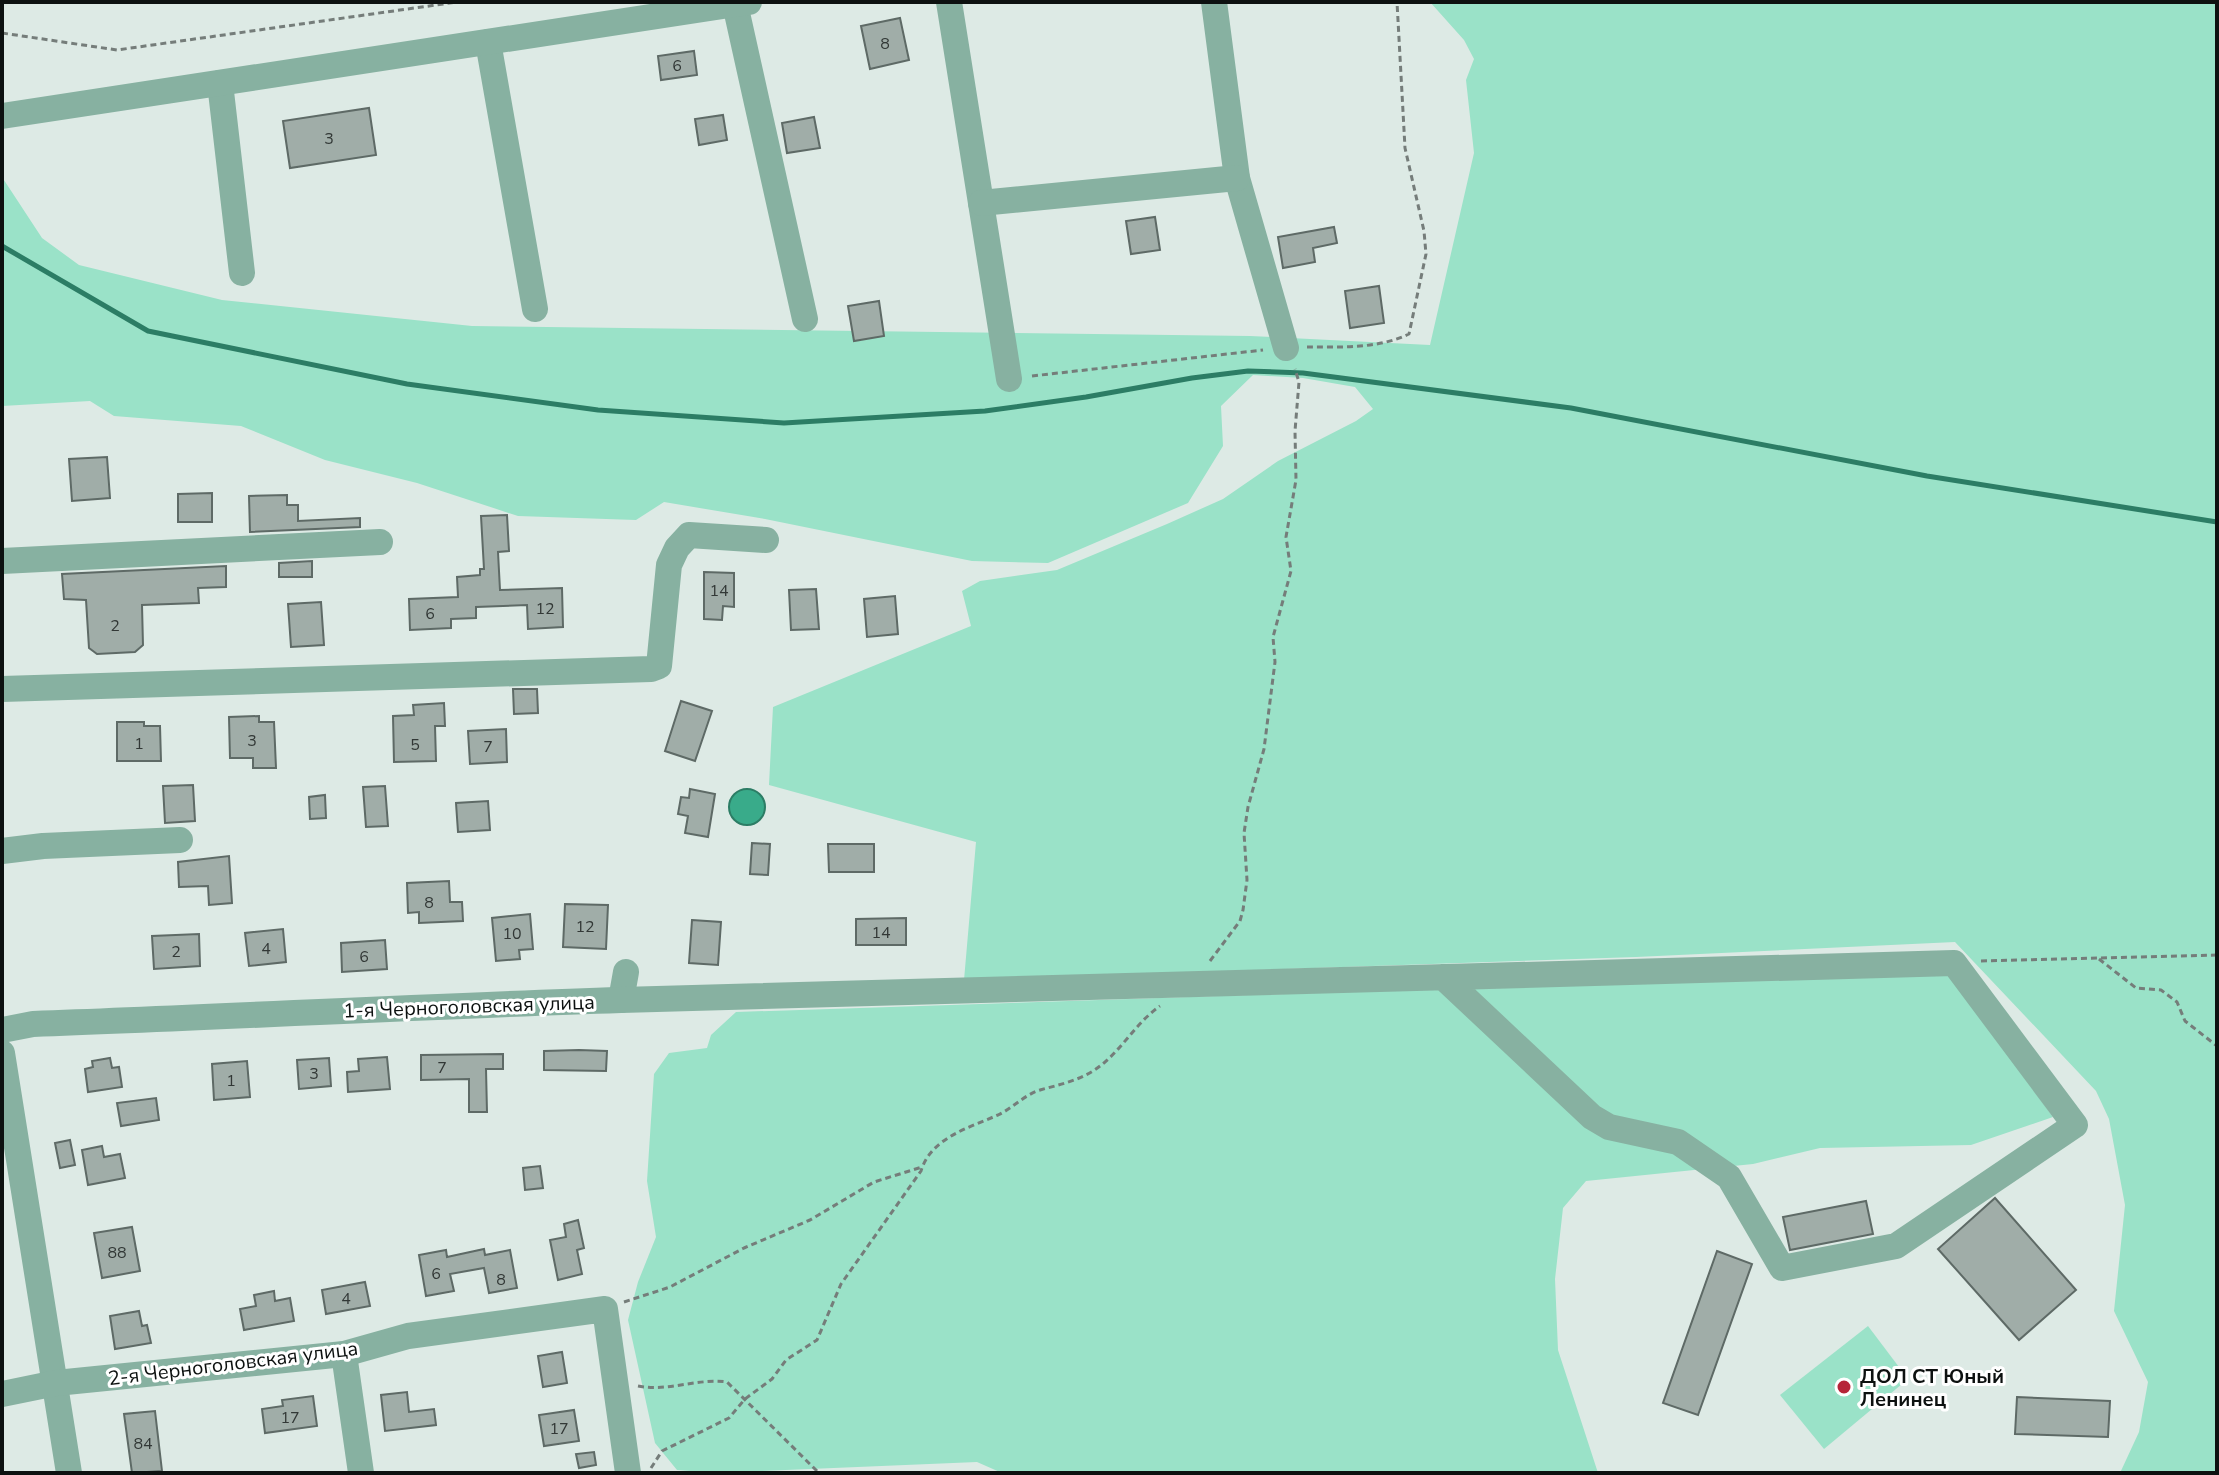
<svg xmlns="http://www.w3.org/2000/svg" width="2219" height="1475" font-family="'Nunito Sans',sans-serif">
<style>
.green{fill:#9ae2c8}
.water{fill:#39ab8a;stroke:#2c7d65;stroke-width:2}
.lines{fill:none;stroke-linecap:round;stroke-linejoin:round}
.stream{stroke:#2c7d65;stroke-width:5}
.building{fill:#a0ada8;stroke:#5e6a66;stroke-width:2}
.path{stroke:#757d7a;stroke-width:3;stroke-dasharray:6 4;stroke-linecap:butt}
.minor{stroke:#87b1a1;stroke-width:26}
.poi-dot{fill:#b62438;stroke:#fff;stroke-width:3}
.labels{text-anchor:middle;stroke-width:6;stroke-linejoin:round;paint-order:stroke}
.number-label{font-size:16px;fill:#323836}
.street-label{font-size:20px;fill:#0d1110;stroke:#fff}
.poi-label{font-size:20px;font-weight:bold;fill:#0d1110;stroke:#fff;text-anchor:start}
</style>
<rect width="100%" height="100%" fill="#ddeae5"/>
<g class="green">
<path d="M1430,2H2217V1473H2120L2139,1432L2148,1382L2114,1311L2125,1205L2109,1119L2096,1091L1955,942L1636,957L964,980L976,842L769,785L773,707L971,626L962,591L980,581L1057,570L1167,524L1223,499L1278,461L1356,421L1373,409L1355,387L1303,378L1253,375L1221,406L1223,446L1188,503L1048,563L972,561L765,519L664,502L636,520L518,516L417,483L325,460L241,426L114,416L90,401L2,406V177L42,238L79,265L222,300L472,326L1250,336L1430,345L1474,153L1466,80L1474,59L1464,40Z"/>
<path d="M1948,972L2053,1117L1971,1145L1820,1148L1753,1164L1586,1181L1563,1208L1555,1279L1558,1350L1598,1473H1002L977,1462L715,1473L677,1470L655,1443L628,1320L638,1282L656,1237L647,1181L654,1074L669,1053L707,1048L711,1035L736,1012Z"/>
<path d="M1868,1326L1908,1379L1824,1449L1780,1395Z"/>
</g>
<circle class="water" cx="747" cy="807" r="18"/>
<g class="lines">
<path class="stream" d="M2,246L148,331L407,384L598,410L784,423L985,411L1086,397L1192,378L1248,371L1303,373L1571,408L1927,476L2217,522"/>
</g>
<g class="building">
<path d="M900,18L909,60L870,69L861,26Z"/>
<path d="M694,51L697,75L661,80L658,56Z"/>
<path d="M369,108L376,155L290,168L283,121Z"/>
<path d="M723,115L727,140L699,145L695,119Z"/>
<path d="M814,117L820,148L787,153L782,123Z"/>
<path d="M1155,217L1160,250L1131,254L1126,221Z"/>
<path d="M1334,227L1337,243L1313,248L1315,262L1283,268L1278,237Z"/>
<path d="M1379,286L1384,323L1350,328L1345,291Z"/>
<path d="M879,301L884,336L854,341L848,306Z"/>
<path d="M107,457L110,498L72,501L69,459Z"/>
<path d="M212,493V522H178V494Z"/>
<path d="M287,495V505H298V521L360,518V527L250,532L249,496Z"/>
<path d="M507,515L509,551L498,552L500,590L562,588L563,627L528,629L527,605L476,607V618L451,619V628L410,630L409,599L458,597L457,577L480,575V569H484L481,516Z"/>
<path d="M312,561V577H279V563Z"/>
<path d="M226,566V587L198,588L199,603L142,605L143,645L135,652L97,654L89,648L86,600L64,599L62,574Z"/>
<path d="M704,572L734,573V607L723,606L722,620L704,619Z"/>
<path d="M816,589L819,629L791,630L789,590Z"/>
<path d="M895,596L898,634L867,637L864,599Z"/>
<path d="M321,602L324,645L291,647L288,604Z"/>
<path d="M513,689H537L538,713L514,714Z"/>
<path d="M681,701L712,711L695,761L665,751Z"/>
<path d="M444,703L445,726H435L436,761L394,762L393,716L414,715L413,705Z"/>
<path d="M259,716V722H274L276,768H253V758H230L229,717Z"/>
<path d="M117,722H144V726H160L161,761H117Z"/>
<path d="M506,729L507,762L470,764L468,731Z"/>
<path d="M193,785L195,821L165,823L163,786Z"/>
<path d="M385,786L388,826L366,827L363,787Z"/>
<path d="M690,789L715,794L708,837L685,833L688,816L678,814L681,797L689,798Z"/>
<path d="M325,795L326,818L310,819L309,797Z"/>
<path d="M488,801L490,830L458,832L456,803Z"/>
<path d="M752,843L770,844L768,875L750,874Z"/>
<path d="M828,844H874V872H829Z"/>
<path d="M229,856L232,903L209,905L208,886L179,887L178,862Z"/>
<path d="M449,881L450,902H462L463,921L419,923V912L408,913L407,883Z"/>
<path d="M565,904L608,905L606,949L563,947Z"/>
<path d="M530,914L533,949L519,950L520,959L496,961L492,918Z"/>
<path d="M906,918V945H856V919Z"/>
<path d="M692,920L721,922L718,965L689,963Z"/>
<path d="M283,929L286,962L249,966L245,933Z"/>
<path d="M199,934L200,966L154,969L152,936Z"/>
<path d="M385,940L387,969L342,972L341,943Z"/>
<path d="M579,1050L607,1051L606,1071L544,1070V1051Z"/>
<path d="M503,1054V1069H486L487,1112H469V1079L421,1080V1055Z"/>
<path d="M387,1057L390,1089L348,1092L347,1072L359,1071L358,1059Z"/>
<path d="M110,1058L112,1068L119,1067L122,1087L88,1092L85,1069L93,1067L92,1061Z"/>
<path d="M329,1058L331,1086L299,1089L297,1060Z"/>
<path d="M247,1061L250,1097L214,1100L212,1064Z"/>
<path d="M156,1098L159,1120L121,1126L117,1103Z"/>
<path d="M70,1140L75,1165L60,1168L55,1143Z"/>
<path d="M102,1146L104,1157L120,1154L125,1178L88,1185L82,1150Z"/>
<path d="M540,1166L543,1188L525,1190L523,1168Z"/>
<path d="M1995,1198L2076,1290L2019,1340L1938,1249Z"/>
<path d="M1866,1201L1873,1234L1790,1250L1783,1217Z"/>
<path d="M578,1220L584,1248L577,1250L582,1274L558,1280L550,1240L566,1237L564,1224Z"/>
<path d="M132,1227L140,1271L102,1278L94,1233Z"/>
<path d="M484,1249L485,1255L510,1250L517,1288L489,1293L484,1268L450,1274L454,1291L426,1296L419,1255L446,1250L447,1257Z"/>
<path d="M1717,1251L1752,1264L1698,1415L1663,1403Z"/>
<path d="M365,1282L370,1306L326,1314L322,1290Z"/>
<path d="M274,1291L275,1301L290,1298L294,1321L244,1330L240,1309L256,1306L254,1295Z"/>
<path d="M139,1311L142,1326L147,1325L151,1343L115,1349L110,1316Z"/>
<path d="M562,1352L567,1383L543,1387L538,1356Z"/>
<path d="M407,1392L409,1412L434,1409L436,1425L385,1431L381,1395Z"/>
<path d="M313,1396L317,1426L265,1433L262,1409L283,1406L282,1400Z"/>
<path d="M2017,1397L2110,1401L2108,1437L2015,1434Z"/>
<path d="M574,1410L579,1441L544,1446L539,1415Z"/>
<path d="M155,1411L162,1471L132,1473L124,1414Z"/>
<path d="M594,1452L596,1465L579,1468L576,1454Z"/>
</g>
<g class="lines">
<g class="path">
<path d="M2,33L117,50L457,2"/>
<path d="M1307,347C1341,347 1378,349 1409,334L1426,254L1424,231L1405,148L1397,2"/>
<path d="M1032,376L1263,350"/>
<path d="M2099,959L2136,988L2161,990L2177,1002L2185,1021L2217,1046"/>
<path d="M1210,961L1240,921L1243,910L1247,880L1244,833L1248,807L1264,749L1275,662L1273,637L1291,571L1286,537L1296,480L1295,431L1299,382L1295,369"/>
<path d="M1981,961L2217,955"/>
<path d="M624,1302L670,1287L744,1248L810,1220L874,1182L922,1167"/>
<path d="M638,1386C668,1392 697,1378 727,1382L819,1473"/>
<path d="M651,1468L662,1451L729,1418L745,1399L772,1379L786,1360L817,1340L841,1284L921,1171C931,1138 968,1128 998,1115C1013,1108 1024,1095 1040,1090C1058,1085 1077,1081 1093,1071C1120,1054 1134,1024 1160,1006"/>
</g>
<g class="minor">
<path d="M949,2L1009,379"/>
<path d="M1214,2L1237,178L1286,348"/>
<path d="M735,4L805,319"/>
<path d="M488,42L535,309"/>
<path d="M220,83L242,273"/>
<path d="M2,116L749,2"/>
<path d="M981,203L1237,178"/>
<path d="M2,561L380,542"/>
<path d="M2,689L651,669L659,666L669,565L677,548L689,535L766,540"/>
<path d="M2,851L43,846L180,840"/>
<path d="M621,1000L626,972"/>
<path d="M2,1030L33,1024C229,1017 425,1006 621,1000C1066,986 1510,973 1954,963L2075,1125L1896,1246L1782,1268L1729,1177L1678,1142L1609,1127L1592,1117L1443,977"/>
<path d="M2,1053L69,1473"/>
<path d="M344,1354L361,1473"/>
<path d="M2,1394L56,1383L344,1354L408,1336L605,1309L628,1473"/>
</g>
</g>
<circle class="poi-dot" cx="1844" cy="1387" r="8"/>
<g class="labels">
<g class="number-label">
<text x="885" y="49">8</text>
<text x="677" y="71">6</text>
<text x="329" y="144">3</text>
<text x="719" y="596">14</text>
<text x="545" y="614">12</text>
<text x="430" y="619">6</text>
<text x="115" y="631">2</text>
<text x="252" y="746">3</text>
<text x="139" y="749">1</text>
<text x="415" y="750">5</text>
<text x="488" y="752">7</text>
<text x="429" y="908">8</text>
<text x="585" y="932">12</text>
<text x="881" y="938">14</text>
<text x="512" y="939">10</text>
<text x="266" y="954">4</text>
<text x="176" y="957">2</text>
<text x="364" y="962">6</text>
<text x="442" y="1073">7</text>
<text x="314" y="1079">3</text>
<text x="231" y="1086">1</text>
<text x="117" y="1258">88</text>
<text x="436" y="1279">6</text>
<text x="501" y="1285">8</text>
<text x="346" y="1304">4</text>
<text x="290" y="1423">17</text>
<text x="559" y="1434">17</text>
<text x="143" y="1449">84</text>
</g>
<g class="street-label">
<text transform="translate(469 1006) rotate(-2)" y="7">1-я Черноголовская улица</text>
<text transform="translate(233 1363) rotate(-7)" y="7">2-я Черноголовская улица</text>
</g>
<g class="poi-label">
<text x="1860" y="1383">ДОЛ СТ Юный<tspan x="1860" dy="23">Ленинец</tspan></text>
</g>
</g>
<rect width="2219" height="1475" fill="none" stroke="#0d1110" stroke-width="8"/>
</svg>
